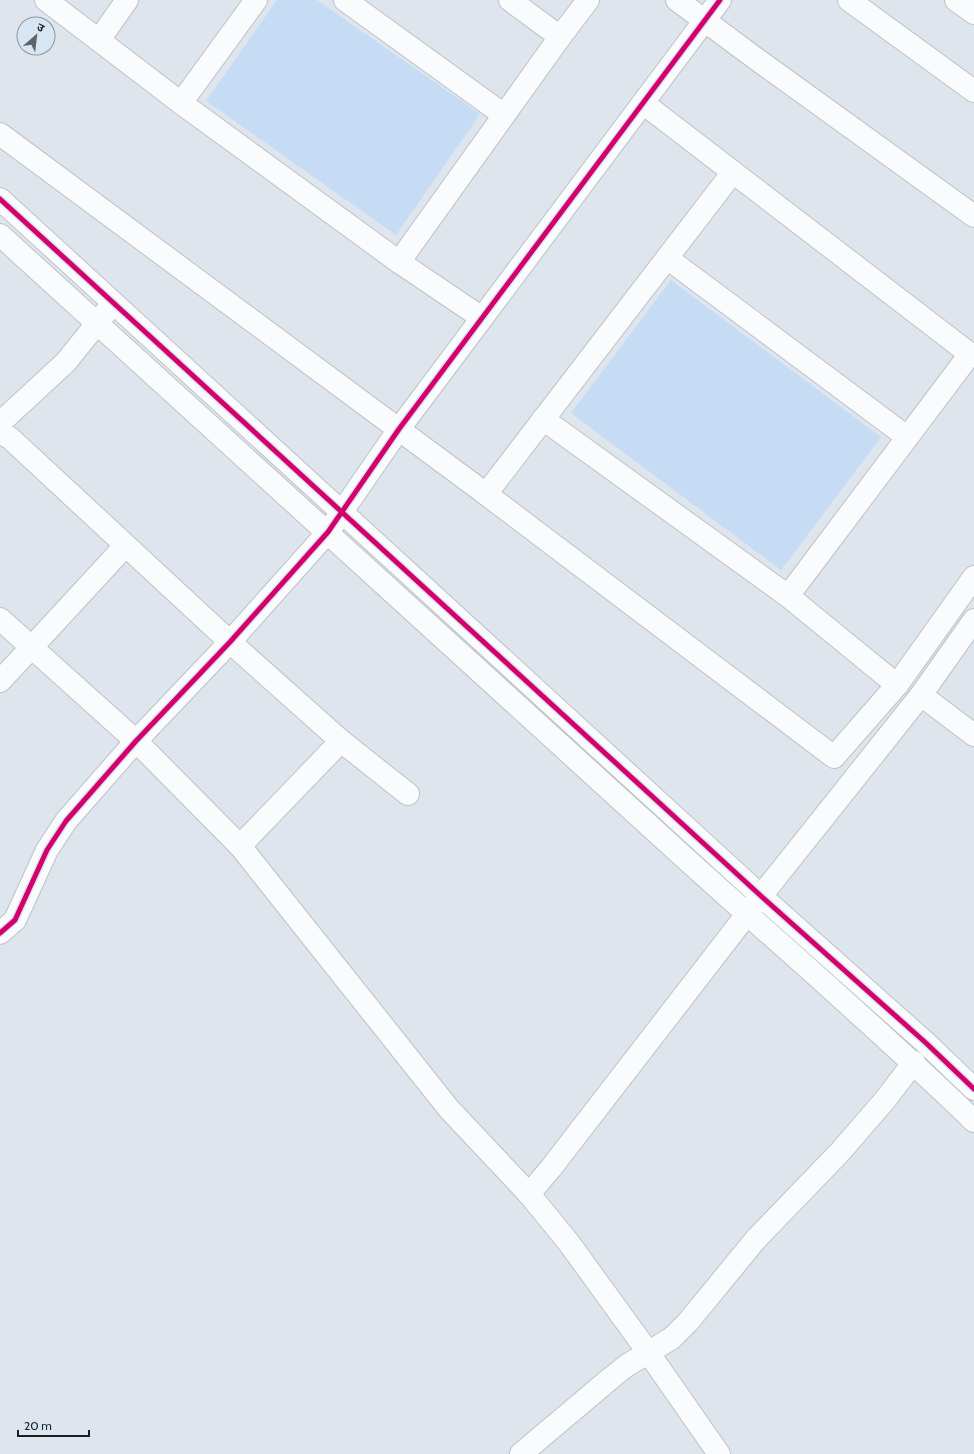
<svg xmlns="http://www.w3.org/2000/svg" width="974" height="1454" font-family="Cabin,'Noto Sans Devanagari',sans-serif">
<style>
.green{fill:#c5dcf4}
.lines{fill:none;stroke-linecap:round;stroke-linejoin:round}
.minor-casing{stroke:#bcc2c7;stroke-width:24}
.minor{stroke:#fafbfc;stroke-width:22}
.cycleway-casing{stroke:#d8e5f2;stroke-width:8}
.cycleway{stroke:#d6006c;stroke-width:5}
</style>
<rect width="100%" height="100%" fill="#dee5ec"/>
<g class="green">
<path d="M277,0H317L480,114L396,235L206,101Z"/>
<path d="M671,280L881,437L781,570L571,413Z"/>
</g>
<g class="lines">
<defs>
<g id="minor">
<path d="M46,0L181,103L256,0"/>
<path d="M345,0L504,115"/>
<path d="M677,0L755,58L974,216"/>
<path d="M849,0L974,91"/>
<path d="M956,0L974,13"/>
<path d="M560,37L588,0"/>
<path d="M99,40L127,0"/>
<path d="M181,103L399,262"/>
<path d="M643,103L970,354L788,596L897,685"/>
<path d="M0,134L486,494L834,757L897,685L974,577"/>
<path d="M0,199L761,896L926,1043L974,1089"/>
<path d="M0,235C226,439 451,644 675,849C775,940 877,1027 974,1121"/>
<path d="M667,258L907,437"/>
<path d="M482,318L399,262L560,37L510,0"/>
<path d="M543,419L788,596"/>
<path d="M0,423L66,362L106,312"/>
<path d="M0,433L10,438L230,642L341,741L408,794"/>
<path d="M486,494L733,172"/>
<path d="M0,619L136,741L240,846L449,1109L529,1194L569,1243L648,1352L719,1454"/>
<path d="M0,681L31,648L125,546"/>
<path d="M921,695L974,735"/>
<path d="M240,846L341,741"/>
<path d="M0,933L15,920L47,850L66,821L136,741L230,642L328,532L399,429L720,0"/>
<path d="M529,1194L551,1168L761,896L921,695L974,620"/>
<path d="M521,1454L611,1378L626,1366L672,1338L688,1322L756,1239L840,1152L885,1100L914,1062"/>
</g>
</defs>
<use href="#minor" class="minor-casing"/>
<use href="#minor" class="minor"/>
<defs>
<g id="cycleway">
<path d="M0,199L761,896L926,1043L974,1089"/>
<path d="M0,933L15,920L47,850L66,821L136,741L230,642L328,532L399,429L720,0"/>
</g>
</defs>
<use href="#cycleway" class="cycleway-casing"/>
<use href="#cycleway" class="cycleway"/>
</g>
<g transform="translate(36 36) rotate(28)"><circle r="19" fill="#d8e5f2" stroke="#8c959f"/>
<path d="M0-3L7 15L0 10L-7 15Z" fill="#5e6469"/>
<text y="-6" font-size="11" font-weight="bold" text-anchor="middle" fill="#191e22">उ</text>
</g>
<path d="M18 1430v6h71v-6" fill="none" stroke="#191e22" stroke-width="2"/>
<text x="24" y="1430" font-size="12" fill="#191e22" stroke="#d8e5f2" stroke-width="3" paint-order="stroke">20 m</text>
</svg>
